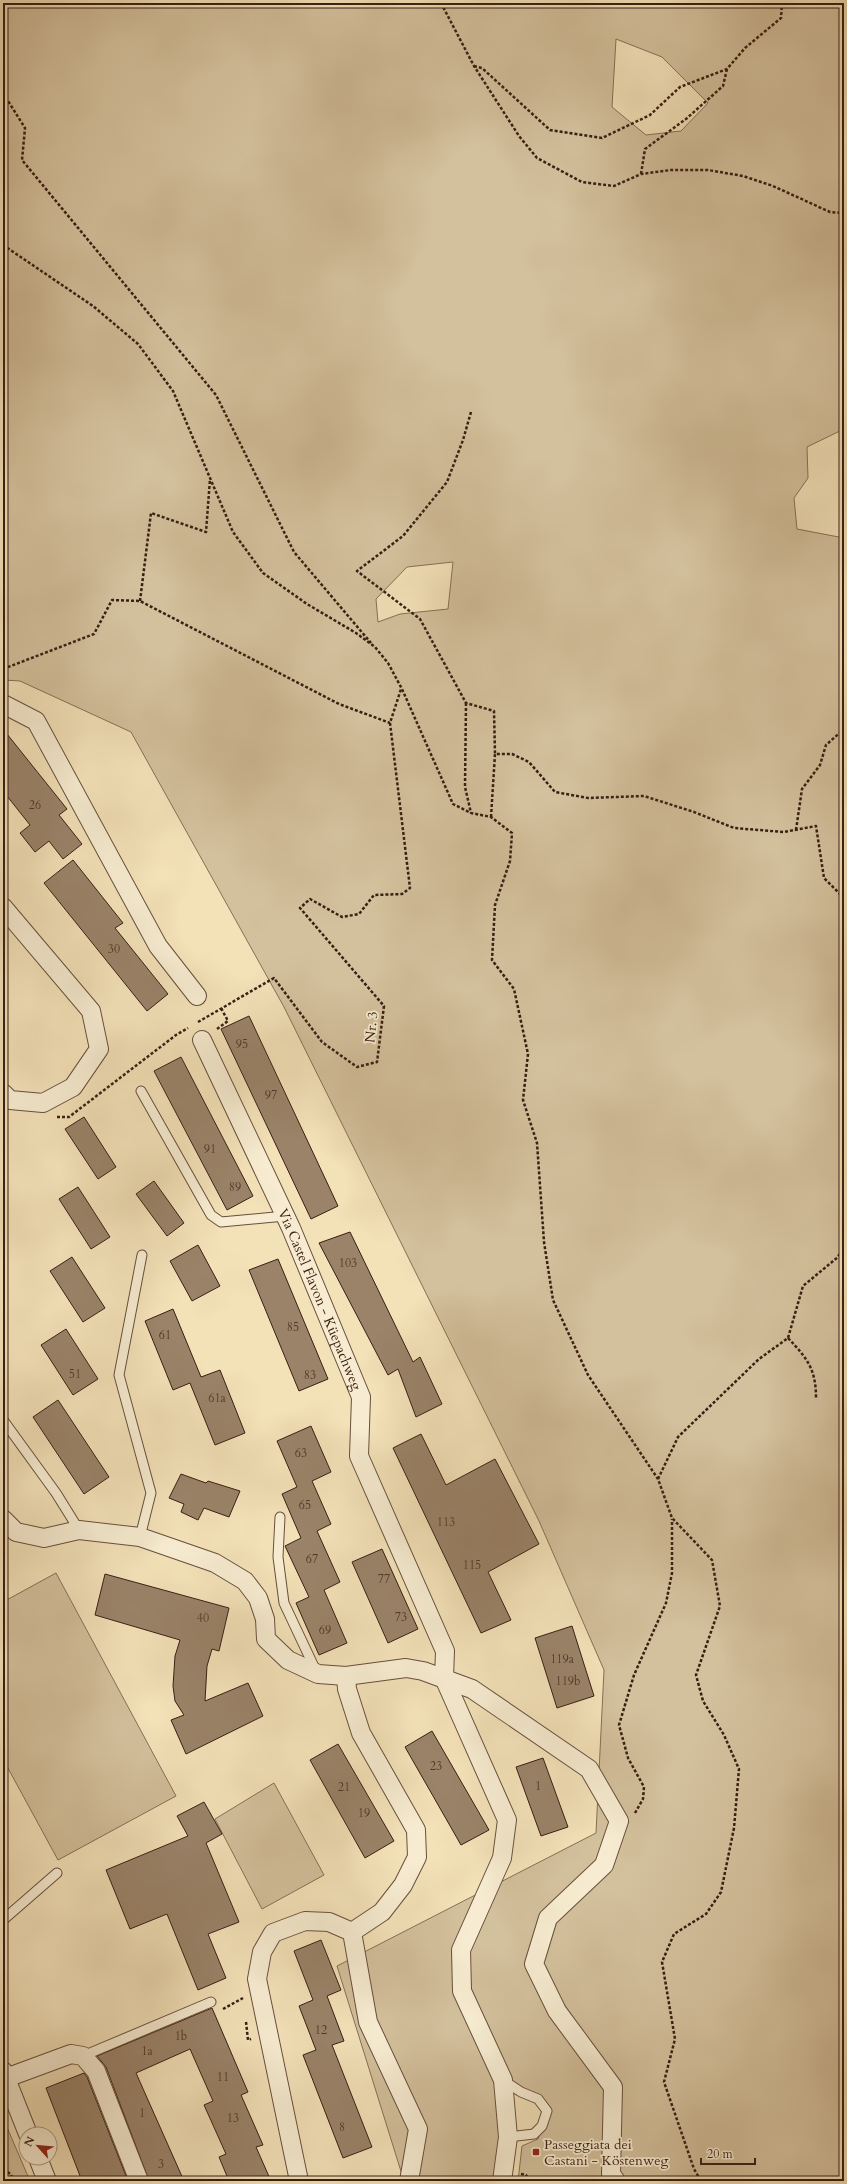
<svg xmlns="http://www.w3.org/2000/svg" width="847" height="2184" font-family="Cardo,serif">
<style>
.green{fill:#d3c09c;stroke:#866f58;fill-rule:evenodd}
.building{fill:#9a8369;stroke:#391e13}
.lines{fill:none;stroke-linecap:round;stroke-linejoin:round}
.service-casing{stroke:#684f3c;stroke-width:11}
.minor-casing{stroke:#684f3c;stroke-width:20}
.path{stroke:#391e13;stroke-width:2.5;stroke-dasharray:3 2;stroke-linecap:butt}
.service{stroke:#f7ecd1;stroke-width:9}
.minor{stroke:#f7ecd1;stroke-width:18}
.poi-dot{fill:#8f2418;stroke:#f7ecd1;stroke-width:1.5}
.labels{text-anchor:middle;stroke-width:3.5;stroke-linejoin:round;paint-order:stroke}
.number-label{font-size:12px;fill:#513728}
.street-label{font-size:14px;fill:#391e13;stroke:#f7ecd1}
.poi-label{font-size:14px;fill:#391e13;stroke:#f7ecd1;text-anchor:start}
</style>
<rect width="100%" height="100%" fill="#f3e1b8"/>
<filter id="stains"><feTurbulence type="fractalNoise" baseFrequency=".005" numOctaves="4"/><feColorMatrix values="0 0 0 0 .2 0 0 0 0 .09 0 0 0 0 .02 0 0 0 .5 -.17"/></filter>
<radialGradient id="worn" r=".72"><stop offset=".6" stop-color="#630" stop-opacity="0"/><stop offset="1" stop-color="#630" stop-opacity=".3"/></radialGradient>
<g class="green">
<path d="M3,3H844V429L807,447L808,478L794,498L797,529L844,538V2181H518L522,2146L538,2139L547,2111L538,2099L503,2080L504,2169L513,2181H404L337,1966L596,1833L604,1670L539,1521L284,1007L131,732L20,681L3,680ZM616,39L662,57L708,103L681,131L646,135L612,107ZM453,562L448,609L400,614L378,622L376,599L407,567Z"/>
<path d="M56,1573L176,1796L58,1860L3,1759V1602Z"/>
<path d="M274,1783L324,1875L262,1909L215,1819Z"/>
<path d="M3,2118L30,2181H3Z"/>
</g>
<g class="building">
<path d="M3,729L67,809L59,815L82,844L63,859L49,841L35,852L20,833L30,825L3,791Z"/>
<path d="M73,860L123,923L115,928L168,994L147,1011L44,883Z"/>
<path d="M249,1016L338,1206L311,1219L221,1029Z"/>
<path d="M181,1057L253,1196L227,1210L154,1071Z"/>
<path d="M84,1117L116,1167L98,1179L65,1129Z"/>
<path d="M154,1181L184,1223L167,1236L136,1194Z"/>
<path d="M78,1187L110,1237L91,1249L59,1199Z"/>
<path d="M350,1232L413,1362L420,1357L442,1404L416,1417L398,1369L388,1375L319,1243Z"/>
<path d="M198,1245L220,1286L192,1301L170,1261Z"/>
<path d="M72,1257L105,1308L83,1322L50,1271Z"/>
<path d="M278,1259L328,1379L299,1391L249,1270Z"/>
<path d="M173,1309L201,1377L220,1370L245,1433L215,1445L190,1383L173,1390L145,1321Z"/>
<path d="M66,1329L98,1379L73,1395L41,1345Z"/>
<path d="M58,1400L109,1477L84,1494L33,1417Z"/>
<path d="M311,1426L331,1472L312,1481L331,1524L317,1531L340,1582L324,1590L347,1643L319,1655L296,1603L309,1597L285,1546L301,1538L282,1494L297,1487L277,1441Z"/>
<path d="M421,1434L446,1485L495,1459L539,1544L488,1572L511,1620L481,1633L393,1448Z"/>
<path d="M181,1474L206,1483L208,1481L240,1491L229,1517L204,1508L198,1520L181,1512L184,1504L169,1498Z"/>
<path d="M382,1549L418,1629L388,1643L352,1562Z"/>
<path d="M105,1574L229,1608L219,1651L212,1649L207,1666L205,1701L248,1683L263,1716L186,1754L171,1720L184,1715L175,1701L173,1686L175,1656L180,1640L95,1615Z"/>
<path d="M572,1626L594,1696L557,1708L535,1638Z"/>
<path d="M432,1731L489,1830L461,1845L405,1747Z"/>
<path d="M338,1744L394,1841L365,1858L310,1760Z"/>
<path d="M543,1758L568,1827L541,1836L516,1767Z"/>
<path d="M204,1802L222,1834L206,1843L239,1922L208,1934L226,1978L198,1990L167,1914L130,1929L106,1870L188,1836L177,1816Z"/>
<path d="M321,1940L341,1990L327,1996L344,2041L332,2045L372,2147L343,2158L303,2055L316,2050L299,2006L313,2000L294,1951Z"/>
<path d="M212,2008L248,2092L241,2095L263,2145L256,2147L271,2181H229L219,2157L226,2154L204,2105L213,2101L190,2049L136,2073L184,2181H149L106,2067L97,2056Z"/>
<path d="M84,2073L87,2077L128,2181H82L46,2088Z"/>
</g>
<g class="lines">
<defs>
<g id="service">
<path d="M141,1091L211,1215L221,1222L285,1216"/>
<path d="M3,1420L56,1493L79,1530"/>
<path d="M280,1517L278,1557L284,1603L316,1671"/>
<path d="M140,1537L151,1493L119,1375L142,1255"/>
<path d="M3,1920L57,1873"/>
<path d="M83,2056L211,2002"/>
<path d="M503,2080L521,2092L538,2099L547,2111L542,2126L534,2134L508,2137"/>
</g>
<g id="minor">
<path d="M3,704L36,721L158,946L197,996"/>
<path d="M3,907L91,1011L99,1049L73,1087L43,1103L10,1100L3,1093"/>
<path id="s1" d="M202,1040L291,1228L361,1397L359,1456L445,1651L444,1678L507,1820L502,1858L461,1950L462,1991L503,2080L508,2137L502,2181"/>
<path d="M3,1519L16,1532L44,1538L79,1530L140,1537L215,1563L245,1581L258,1598L265,1619L266,1639L288,1660L318,1674L346,1676L406,1668L423,1671L472,1689L589,1769L619,1821L604,1865L548,1918L534,1964L557,2011L613,2087L611,2174L616,2181"/>
<path d="M346,1676L347,1689L361,1733L416,1830L417,1857L403,1885L382,1912L352,1932"/>
<path d="M352,1932L368,2022L418,2129L409,2181"/>
<path d="M3,2071L28,2134"/>
<path d="M6,2078L71,2054L83,2056L96,2071L139,2181"/>
<path d="M38,2158L47,2181"/>
<path d="M299,2181L257,1979L262,1952L273,1933L305,1921L329,1922L352,1932"/>
</g>
</defs>
<use href="#service" class="service-casing"/>
<use href="#minor" class="minor-casing"/>
<g class="path">
<path d="M441,3L474,66L519,136L537,158L582,182L614,186L641,174L671,170H708L743,176L773,186L830,212L844,213"/>
<path d="M474,66L482,68L550,130L602,138L650,115L680,87L727,69L745,48L781,18L782,3"/>
<path d="M3,93L25,128L22,160L216,395L294,552L371,643"/>
<path d="M641,174L645,149L686,119L723,86L727,69"/>
<path d="M3,245L93,306L138,344L173,391L233,532L263,573L307,604L356,633L375,647L388,663L402,689L453,804L471,813L491,817L512,833L510,861L495,905L492,960L514,989L528,1054L523,1100L537,1143L544,1242L553,1300L588,1375L658,1479L672,1518L712,1560L720,1606L696,1675L703,1701L724,1735L739,1769L734,1828L721,1892L706,1914L674,1934L662,1962L675,2039L664,2082L694,2169L701,2181"/>
<path d="M471,412L463,440L447,482L403,536L357,571L420,619L466,703L494,711L495,754"/>
<path d="M140,601L151,513L206,532L210,479"/>
<path d="M3,669L94,634L112,600L140,601L339,704L390,723"/>
<path d="M466,703L465,787L471,813"/>
<path d="M491,817L495,754H512L529,762L555,792L588,798L644,796L694,812L734,828L784,832L816,826L824,878L844,898"/>
<path d="M796,830L802,789L820,765L826,745L844,729"/>
<path d="M198,1022L274,978L322,1042L357,1067L377,1062L384,1006L300,908L310,899L342,917L359,914L374,895L402,894L410,888L390,723L401,689"/>
<path d="M217,1029L228,1021L221,1008"/>
<path d="M57,1117H69L176,1035L188,1028"/>
<path d="M788,1338C807,1358 816,1369 816,1398"/>
<path d="M658,1479L678,1437L759,1359L788,1338L803,1286L838,1257L844,1246"/>
<path d="M635,1813L643,1799L644,1787L628,1758L619,1725L634,1675L666,1603L672,1573V1519"/>
<path d="M223,2009L243,1998"/>
<path d="M246,2022L248,2040L251,2039"/>
<path d="M3,2170L11,2174L13,2181"/>
<path d="M521,2174L526,2175L529,2181"/>
</g>
<use href="#service" class="service"/>
<use href="#minor" class="minor"/>
</g>
<rect class="poi-dot" x="532" y="2148" width="8" height="8" rx="2"/>
<g class="labels">
<g class="number-label">
<text x="35" y="809">26</text>
<text x="114" y="953">30</text>
<text x="242" y="1048">95</text>
<text x="271" y="1099">97</text>
<text x="210" y="1153">91</text>
<text x="235" y="1191">89</text>
<text x="348" y="1267">103</text>
<text x="293" y="1331">85</text>
<text x="165" y="1339">61</text>
<text x="75" y="1378">51</text>
<text x="310" y="1379">83</text>
<text x="217" y="1402">61a</text>
<text x="301" y="1457">63</text>
<text x="305" y="1509">65</text>
<text x="446" y="1526">113</text>
<text x="312" y="1563">67</text>
<text x="472" y="1569">115</text>
<text x="384" y="1583">77</text>
<text x="401" y="1621">73</text>
<text x="203" y="1622">40</text>
<text x="325" y="1634">69</text>
<text x="562" y="1663">119a</text>
<text x="568" y="1685">119b</text>
<text x="436" y="1770">23</text>
<text x="538" y="1790">1</text>
<text x="344" y="1791">21</text>
<text x="364" y="1817">19</text>
<text x="321" y="2034">12</text>
<text x="181" y="2040">1b</text>
<text x="147" y="2055">1a</text>
<text x="223" y="2081">11</text>
<text x="142" y="2117">1</text>
<text x="233" y="2122">13</text>
<text x="342" y="2131">8</text>
<text x="161" y="2168">3</text>
</g>
<g class="street-label">
<text transform="translate(371 1027) rotate(-84)" y="5">Nr. 3</text>
<text dy="5" stroke="none"><textPath href="#s1" startOffset="285">Via Castel Flavon - Küepachweg</textPath></text>
</g>
<g class="poi-label">
<text x="544" y="2149">Passeggiata dei<tspan x="544" dy="16">Castani - Köstenweg</tspan></text>
</g>
</g>
<rect width="847" height="2184" fill="none" stroke="#f3e1b8" stroke-width="16"/>
<rect x="4" y="4" width="839" height="2176" fill="none" stroke="#391e13" stroke-width="2"/>
<rect x="8" y="8" width="831" height="2168" fill="none" stroke="#391e13"/>
<g transform="translate(38 2146) rotate(297)"><circle r="19" fill="#f7ecd1" stroke="#ab9a85"/>
<path d="M0-3L7 15L0 10L-7 15Z" fill="#8f2418"/>
<text y="-6" font-size="11" font-weight="bold" text-anchor="middle" fill="#391e13">N</text>
</g>
<path d="M701 2158v6h54v-6" fill="none" stroke="#391e13" stroke-width="2"/>
<text x="707" y="2158" font-size="12" fill="#391e13" stroke="#f7ecd1" stroke-width="3" paint-order="stroke">20 m</text>
<rect width="100%" height="100%" filter="url(#stains)"/>
<rect width="100%" height="100%" fill="url(#worn)"/>
</svg>
